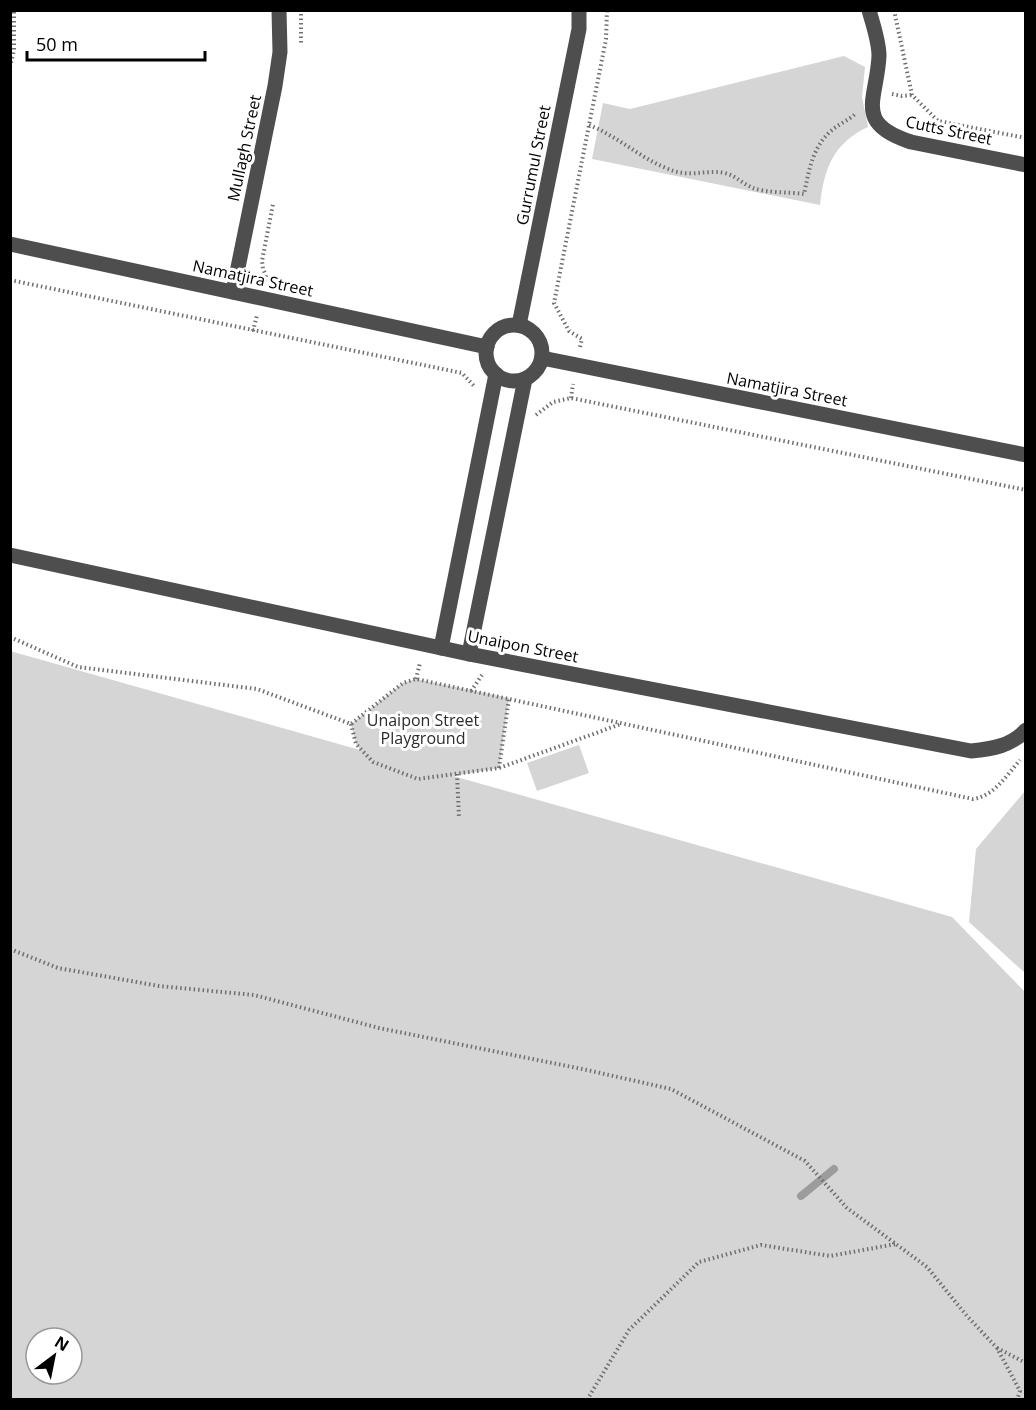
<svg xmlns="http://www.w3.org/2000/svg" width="1036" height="1410" font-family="'Open Sans',sans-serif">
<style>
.green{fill:#d5d5d5;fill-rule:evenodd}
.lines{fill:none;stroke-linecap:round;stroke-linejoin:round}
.stream{stroke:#9c9c9c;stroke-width:8}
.path{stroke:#707070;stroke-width:4;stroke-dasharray:1.5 3;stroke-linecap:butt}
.minor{stroke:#4e4e4e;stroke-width:15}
.labels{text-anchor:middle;stroke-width:6;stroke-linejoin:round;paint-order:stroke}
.street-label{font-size:16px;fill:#000;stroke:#fff}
.park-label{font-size:16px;fill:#2c2c2c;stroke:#fff}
</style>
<rect width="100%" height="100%" fill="#fff"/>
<g class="green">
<path d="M844,56L865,67L862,97L868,127C833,143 824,169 820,205L592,159L603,103L630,109Z"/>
<path d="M10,651L360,750L356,744L351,724L403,683L416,679L509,698L499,768L453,776L952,917L1025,992V1399H11ZM36,1338H72V1374H36Z"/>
<path d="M579,745L589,773L537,791L527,763Z"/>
<path d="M1025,791V973L969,922L976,849Z"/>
</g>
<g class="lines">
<path class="stream" d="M801,1196L834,1169"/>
<g class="path">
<path d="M894,10L912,95L938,121L1026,138"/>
<path d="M301,14V43"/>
<path d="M10,67L14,50V10"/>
<path d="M892,94L902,96L912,95"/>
<path d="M589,125C617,136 639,157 666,168C690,179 703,169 725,173C736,176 743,184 753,188C767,193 789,192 804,194C809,171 812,147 832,130C839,124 849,120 855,114"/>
<path d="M10,280L462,373L474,386"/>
<path d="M265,281L266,275L263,269L262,261L273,204"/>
<path d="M253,331L257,315"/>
<path d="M580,347L582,339L569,331L554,303L606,39L607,10"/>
<path d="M571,398L573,384"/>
<path d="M536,415L553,402L571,398L1026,490"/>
<path d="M10,637L78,667L257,689L351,724L403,683L416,679L973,799C994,796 1006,776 1020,760"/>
<path d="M416,679L420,663"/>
<path d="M471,691L482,675"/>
<path d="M351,724L356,744L373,762L418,779L499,768L621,724"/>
<path d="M499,768L509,698"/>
<path d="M457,774L459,818"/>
<path d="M10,949L58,968L159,986L254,995L379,1028L587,1070L671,1089L805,1161L847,1208L927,1267L967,1316L997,1348L1020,1391L1017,1400"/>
<path d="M997,1348L1026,1363"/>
<path d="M587,1400L629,1330L699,1262L761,1245L830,1256L896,1244"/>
</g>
<g class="minor">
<path d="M869,10C873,25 879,41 879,56C877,100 853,123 911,142L1026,165"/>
<path d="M10,244L487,347"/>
<path d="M233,292L275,86L280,52L279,10"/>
<path d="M519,325L579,29V10"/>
<circle cx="514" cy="353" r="28"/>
<path d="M542,358L1026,455"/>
<path d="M10,555L469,654L971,751C992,749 1011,746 1026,730"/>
<path d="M441,648L496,374"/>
<path d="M469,654L525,379"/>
</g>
</g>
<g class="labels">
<g class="street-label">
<text transform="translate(949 130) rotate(12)" y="6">Cutts Street</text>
<text transform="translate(244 148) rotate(-78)" y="6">Mullagh Street</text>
<text transform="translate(533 165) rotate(-79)" y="6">Gurrumul Street</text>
<text transform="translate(253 278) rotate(12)" y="6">Namatjira Street</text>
<text transform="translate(787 389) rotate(11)" y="6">Namatjira Street</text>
<text transform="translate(523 646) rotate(11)" y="6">Unaipon Street</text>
</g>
<g class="park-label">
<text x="423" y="726">Unaipon Street<tspan x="423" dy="18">Playground</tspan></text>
</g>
</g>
<rect width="1036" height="1410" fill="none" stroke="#000000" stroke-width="24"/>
<g transform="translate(54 1356) rotate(32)"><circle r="28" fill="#ffffff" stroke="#999999" stroke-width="1.5"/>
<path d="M0-4.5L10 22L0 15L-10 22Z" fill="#000000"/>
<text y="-9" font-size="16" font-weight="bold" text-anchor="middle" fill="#000000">N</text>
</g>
<path d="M27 51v9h178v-9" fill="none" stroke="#000000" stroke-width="3"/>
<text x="36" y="51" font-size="18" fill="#000000" stroke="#ffffff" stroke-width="4.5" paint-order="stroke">50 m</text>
</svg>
